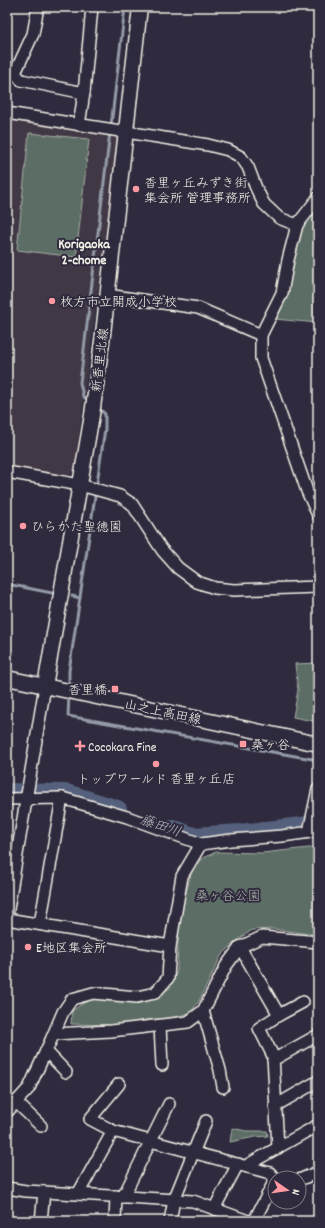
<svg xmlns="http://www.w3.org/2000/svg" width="325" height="1228" font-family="Dekko,'Klee One',sans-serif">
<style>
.built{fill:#413945}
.green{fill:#5b6d65;stroke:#a8afa6}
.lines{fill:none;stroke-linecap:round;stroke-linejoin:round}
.stream{stroke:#949ba8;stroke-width:3}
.river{stroke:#54617d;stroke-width:18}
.minor-casing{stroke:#f4f1e8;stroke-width:14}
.tertiary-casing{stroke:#f4f1e8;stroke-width:17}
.minor{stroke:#2f2a3d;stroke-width:11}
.tertiary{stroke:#2f2a3d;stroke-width:14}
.poi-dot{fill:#ff9aa2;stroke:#2f2a3d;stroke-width:1.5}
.labels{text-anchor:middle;stroke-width:4;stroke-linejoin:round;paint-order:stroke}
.poi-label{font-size:13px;fill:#f4f1e8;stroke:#2f2a3d;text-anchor:start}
.street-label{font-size:13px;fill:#f4f1e8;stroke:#2f2a3d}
.park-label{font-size:13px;fill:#afb6ad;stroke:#2f2a3d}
.neighbourhood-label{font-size:14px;font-weight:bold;fill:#f4f1e8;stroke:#2f2a3d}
.water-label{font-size:14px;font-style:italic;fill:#b4b7bd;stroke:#2f2a3d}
</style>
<rect width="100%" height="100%" fill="#2f2a3d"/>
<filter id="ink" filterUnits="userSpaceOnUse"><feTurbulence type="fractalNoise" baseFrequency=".025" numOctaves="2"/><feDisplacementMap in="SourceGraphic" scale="8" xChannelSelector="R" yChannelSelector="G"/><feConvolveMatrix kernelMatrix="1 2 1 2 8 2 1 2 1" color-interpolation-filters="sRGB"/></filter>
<g filter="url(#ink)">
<path class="built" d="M7,118L119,135L74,471L66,478L7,468Z"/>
<g class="green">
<path d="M29,133L89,139L76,257L17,250Z"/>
<path d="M318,206V323L274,319L293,261L301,227Z"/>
<path d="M318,663V722L293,717L298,690L295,664Z"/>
<path d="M318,847V935L273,929L252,930L235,942L221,956L199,1001L190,1013L171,1018L146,1020L120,1025L71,1024L72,1011L90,998L160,994L170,988L177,971L179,919L192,870L201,859L216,852L262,853Z"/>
<path d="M232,1128L246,1131H267L268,1136L255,1137L230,1142Z"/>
</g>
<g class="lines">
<g class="stream">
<path d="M111,126L125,7"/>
<path d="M89,401L83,396L80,383L110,132"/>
<path d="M7,584L52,593"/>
<path d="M72,596L80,598"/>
<path d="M69,687V671L105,429V414L97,407"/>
<path d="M69,695L68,716L318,760"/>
</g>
<g class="river">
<path d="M7,792L67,793L118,809"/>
<path d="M172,828L193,836L240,833L318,824"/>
</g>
<defs>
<g id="minor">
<path d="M38,7L33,34L15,73L21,80L84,93"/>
<path d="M7,113L208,145L228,150L241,157L248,167L256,188L264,204L279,218L297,225"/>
<path d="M79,125L84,93L92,7"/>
<path d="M318,198L297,225L288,260L282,293L261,335V358L307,491L318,515"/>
<path d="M107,295L198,308L261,335"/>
<path d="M7,472L80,485L120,496L132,504L162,550L178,568L197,582L215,588L234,590L318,587"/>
<path d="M7,799L62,798L127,817L201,844L231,840L282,836L318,831"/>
<path d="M309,832L318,789"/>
<path d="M7,915L45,686"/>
<path d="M7,919L170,946"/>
<path d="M40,924L62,798"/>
<path d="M240,947L279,1015"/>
<path d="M203,1011L220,1070L223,1087"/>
<path d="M160,1026L162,1065"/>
<path d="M54,1034L111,1031L188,1022L203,1011L226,966L240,947L262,937L318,942"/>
<path d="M46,1051L66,1072"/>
<path d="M273,1060L318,1035"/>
<path d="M119,1084L90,1119L113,1131L270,1173L275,1179"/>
<path d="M16,1102L41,1126"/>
<path d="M275,1106L318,1081"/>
<path d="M7,1112L29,1088L51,1040L63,1012L72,999L93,993L137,997L155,993L168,978L170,946L182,876L201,844"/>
<path d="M278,1148L273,1056L259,1028L279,1015L303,1002"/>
<path d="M248,1167L249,1164L318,1125"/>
<path d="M299,1180L318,1172"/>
<path d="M7,1188L26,1191L44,1192L193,1201L248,1221"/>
<path d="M78,1194L113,1131"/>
<path d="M123,1197L169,1104"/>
<path d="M214,1209L238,1164"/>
<path d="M41,1221L44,1192"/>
<path d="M115,1221L116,1196"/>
<path d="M170,1221L174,1200L206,1121"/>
<path d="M254,1221L275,1180"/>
</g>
<g id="tertiary">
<path d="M7,678L318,744"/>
<path d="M45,686L92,415L103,334L140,7"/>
</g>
</defs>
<use href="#minor" class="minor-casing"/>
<use href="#tertiary" class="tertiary-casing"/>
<use href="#minor" class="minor"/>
<use href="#tertiary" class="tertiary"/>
</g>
</g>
<g class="poi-dot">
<circle cx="136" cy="189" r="4"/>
<circle cx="52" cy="301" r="4"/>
<circle cx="23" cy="526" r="4"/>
<rect x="111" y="685" width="8" height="8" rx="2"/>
<rect x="239" y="740" width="8" height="8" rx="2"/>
<path d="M78 740h4v4h4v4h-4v4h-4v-4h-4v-4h4z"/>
<circle cx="156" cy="764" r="4"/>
<circle cx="28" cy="947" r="4"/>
</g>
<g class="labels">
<g class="poi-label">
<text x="144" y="187">香里ヶ丘みずき街<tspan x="144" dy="15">集会所 管理事務所</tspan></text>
<text x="60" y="306">枚方市立開成小学校</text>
<text x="31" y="531">ひらかた聖徳園</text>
<text x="107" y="694" text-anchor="end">香里橋</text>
<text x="251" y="749">桑ヶ谷</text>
<text x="88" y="751">Cocokara Fine</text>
<text x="156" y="783" text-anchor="middle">トップワールド 香里ヶ丘店</text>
<text x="36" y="952">E地区集会所</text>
</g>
<g class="street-label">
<text transform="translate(99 360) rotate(-83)" y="5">新香里北線</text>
<text transform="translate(163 711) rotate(12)" y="5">山之上高田線</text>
</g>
<g class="park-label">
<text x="228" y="900">桑ヶ谷公園</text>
</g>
<g class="neighbourhood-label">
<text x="84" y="248">Korigaoka<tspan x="84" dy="16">2-chome</tspan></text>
</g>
<g class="water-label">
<text transform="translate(161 825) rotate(19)" y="5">藤田川</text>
</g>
</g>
<rect width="325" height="1228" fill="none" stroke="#2f2a3d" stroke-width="24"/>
<rect x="12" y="12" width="301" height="1204" fill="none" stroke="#f4f1e8" stroke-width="1.5" filter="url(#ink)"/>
<g transform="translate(287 1190) rotate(103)"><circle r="19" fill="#2f2a3d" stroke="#7e7a81"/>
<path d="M0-3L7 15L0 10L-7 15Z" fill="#ff9aa2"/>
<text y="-6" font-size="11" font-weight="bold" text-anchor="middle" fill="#f4f1e8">N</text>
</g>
</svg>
